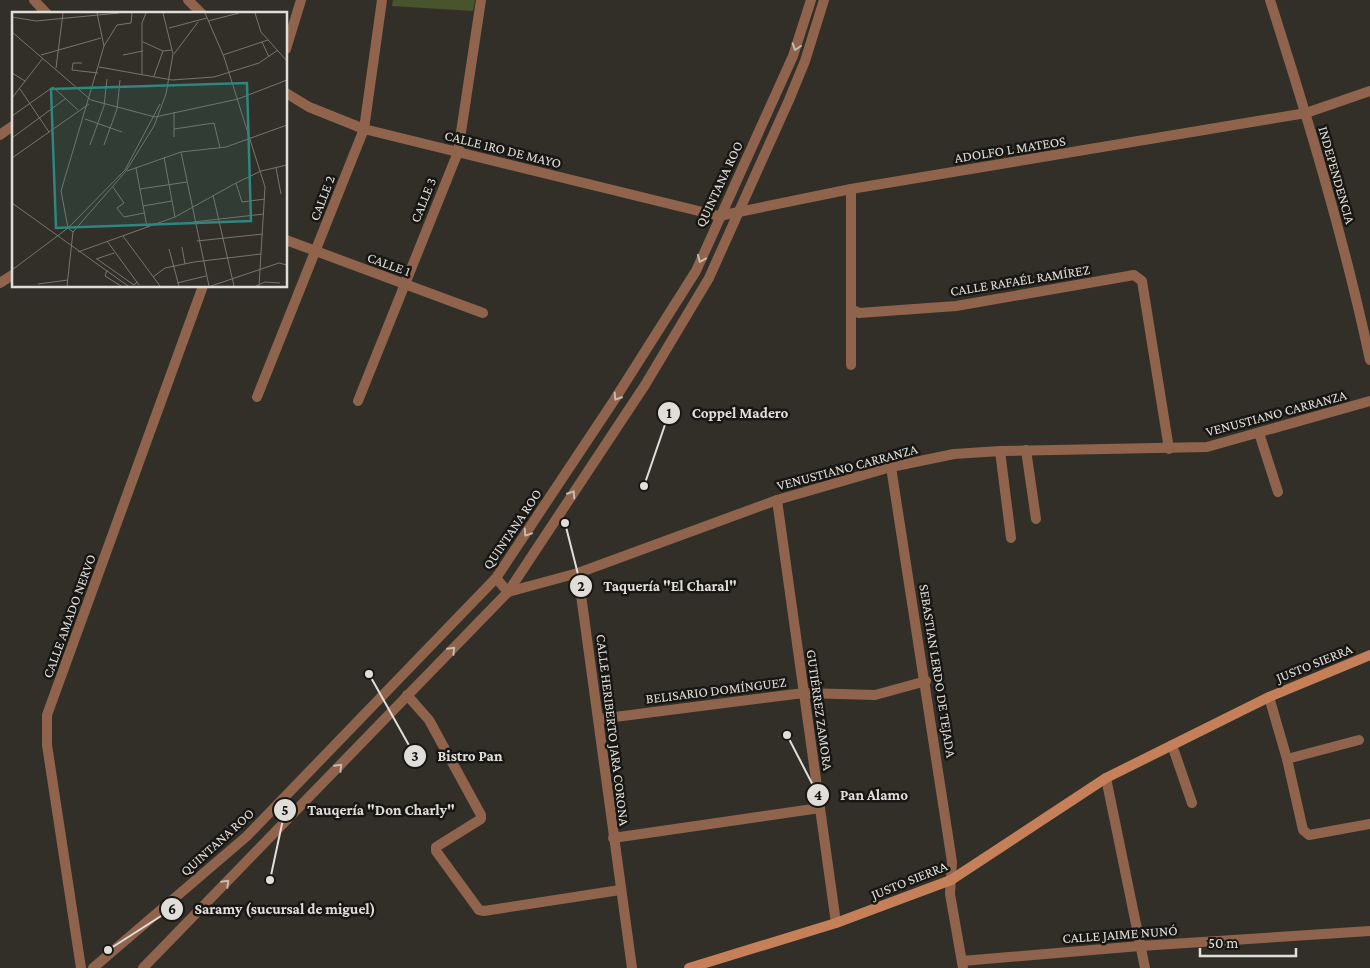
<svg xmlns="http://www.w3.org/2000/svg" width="1370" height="968" font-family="'Crimson Pro',serif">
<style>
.green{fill:#48542e}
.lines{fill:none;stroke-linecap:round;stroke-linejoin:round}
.street{stroke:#90644c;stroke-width:10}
.secondary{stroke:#c68059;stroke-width:10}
.oneway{stroke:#c8b9af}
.labels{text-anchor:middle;stroke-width:5;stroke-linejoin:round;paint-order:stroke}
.street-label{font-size:14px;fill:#e0ded9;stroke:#181714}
.inset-road{fill:none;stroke:#78756f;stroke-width:1}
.view{fill:#2e867e;fill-opacity:0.15;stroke:#2e867e;stroke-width:2.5}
.inset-edge{fill:none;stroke:#e0ded9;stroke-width:2.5}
.leader{fill:none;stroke:#e0ded9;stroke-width:2}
.callout-dot{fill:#e0ded9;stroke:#181714;stroke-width:2}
.mark-label{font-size:15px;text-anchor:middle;font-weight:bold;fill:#111}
.callout-label{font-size:15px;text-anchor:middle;font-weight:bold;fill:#e0ded9;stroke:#181714;stroke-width:5;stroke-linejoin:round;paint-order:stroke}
</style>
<rect width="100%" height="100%" fill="#322f28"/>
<path class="green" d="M393,0H475L473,11L392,6Z"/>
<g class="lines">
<g class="street">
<path d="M34,0L47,14"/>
<path d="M188,0L202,14"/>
<path d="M1270,0C1308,119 1344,238 1370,360"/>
<path d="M286,49L301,0"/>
<path d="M286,93L309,107L364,129L719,216L851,189L1306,113L1370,91"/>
<path d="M0,135L14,125"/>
<path d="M286,240L483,313"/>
<path d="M0,283L14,274"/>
<path d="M851,309L859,313L956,306L1134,275L1142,281L1169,449"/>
<path d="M851,365V189"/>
<path d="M257,397L364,129L382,0"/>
<path d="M358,401L458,152L481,0"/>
<path d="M1259,433L1278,492"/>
<path d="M1026,450L1036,519"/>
<path d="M1000,451L1011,538"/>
<path d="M891,467L952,862L950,894L963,968"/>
<path d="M777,500L836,923"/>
<path d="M578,573L632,968"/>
<path d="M496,578L508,592L578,573L777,500L891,467L954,454L1000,451L1207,447L1370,401"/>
<path d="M407,695L429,720L481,815V819L436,847V851L479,910L484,911L620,890"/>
<path d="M1269,697L1287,759L1303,830L1309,835L1370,824"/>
<path d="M599,719L804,693L875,695L926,681"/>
<path d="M1172,745L1192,803"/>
<path d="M1287,759L1359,740"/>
<path d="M1106,778L1145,968"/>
<path d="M613,838L820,808"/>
<path d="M962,961L1140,946L1370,931"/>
<path d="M81,968L47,745V715L203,286"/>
<path d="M93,968L247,836L496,578L613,402L696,271L793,56L811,0"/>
<path d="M143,968L508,592L645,385L709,278L789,100L805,61L824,0"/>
</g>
<path class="secondary" d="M689,968L836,923L951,880L1106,778L1269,697L1370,655"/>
</g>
<defs><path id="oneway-chevron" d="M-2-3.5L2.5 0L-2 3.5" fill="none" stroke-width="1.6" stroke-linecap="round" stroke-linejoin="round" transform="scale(1.25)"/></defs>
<g class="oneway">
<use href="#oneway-chevron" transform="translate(796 47) rotate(108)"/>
<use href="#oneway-chevron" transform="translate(701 259) rotate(113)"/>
<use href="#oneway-chevron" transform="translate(617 397) rotate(122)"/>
<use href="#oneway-chevron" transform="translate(572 494) rotate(-57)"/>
<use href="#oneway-chevron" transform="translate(527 533) rotate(124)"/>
<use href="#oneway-chevron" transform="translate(452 650) rotate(-46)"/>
<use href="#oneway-chevron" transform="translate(339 767) rotate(-46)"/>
<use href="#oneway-chevron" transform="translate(226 883) rotate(-45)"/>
</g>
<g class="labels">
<g class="street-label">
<text transform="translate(503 149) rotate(14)" y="5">CALLE 1RO DE MAYO</text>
<text transform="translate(1010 149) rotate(-9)" y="5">ADOLFO L MATEOS</text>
<text transform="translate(1337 175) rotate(74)" y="5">INDEPENDENCIA</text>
<text transform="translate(719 184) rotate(-65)" y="5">QUINTANA ROO</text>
<text transform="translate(322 198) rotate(-69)" y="5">CALLE 2</text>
<text transform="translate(423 200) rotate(-68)" y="5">CALLE 3</text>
<text transform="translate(389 264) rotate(20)" y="5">CALLE 1</text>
<text transform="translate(1020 280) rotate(-9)" y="5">CALLE RAFAÉL RAMÍREZ</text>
<text transform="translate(1276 413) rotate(-15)" y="5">VENUSTIANO CARRANZA</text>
<text transform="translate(847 467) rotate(-15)" y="5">VENUSTIANO CARRANZA</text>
<text transform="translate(512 529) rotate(-56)" y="5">QUINTANA ROO</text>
<text transform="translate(69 616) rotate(-70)" y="5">CALLE AMADO NERVO</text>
<text transform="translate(1314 663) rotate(-22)" y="5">JUSTO SIERRA</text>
<text transform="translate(938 671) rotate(81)" y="5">SEBASTIAN LERDO DE TEJADA</text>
<text transform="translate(716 690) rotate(-7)" y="5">BELISARIO DOMÍNGUEZ</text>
<text transform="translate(820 710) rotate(82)" y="5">GUTIÉRREZ ZAMORA</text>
<text transform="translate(613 730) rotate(83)" y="5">CALLE HERIBERTO JARA CORONA</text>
<text transform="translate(217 842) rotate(-42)" y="5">QUINTANA ROO</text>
<text transform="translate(909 880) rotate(-22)" y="5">JUSTO SIERRA</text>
<text transform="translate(1120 934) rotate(-4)" y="5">CALLE JAIME NUNÓ</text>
</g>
</g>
<g transform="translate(12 12)">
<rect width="275" height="275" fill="#322f28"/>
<path class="inset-road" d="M85,1L92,34M193,1L212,45L253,175L247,274M243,1L249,20L275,49M0,5L24,9L107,1M196,9L227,1M157,16L195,6M0,20L79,88L143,105L226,87L275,68M131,30L151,39L160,38M250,30L257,45M162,42L186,10M29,43L89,26M111,43L131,39M211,43L256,28M70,51H61L60,58L86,61M87,55L160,68L202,65L247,51L266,38M44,56L51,1M0,61L13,69M130,62V11L134,1M142,64L151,39M8,77L37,120M0,86L31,46M162,100V125M0,104L41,75L66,98M73,107L110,120M162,117L202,111L208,136M0,126L53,87M78,133L92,94L95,67M92,133L105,97L108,68M169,140L197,274M152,145L163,205M0,146L77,92M124,156L135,215M264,156L269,182M115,159L169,140L214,135L275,113M224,171L230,190L253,187M101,175L112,191L105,196L112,205L132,201M128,177L175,170M201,183L222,274M0,191L116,274M131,194L160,189M181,210L252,202M61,220L56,216L49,179L92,34L105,13L119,11L120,1M111,224L148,274M95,229L127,273M185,229L251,222M170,235L173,252M157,237L167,274M66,240L163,205L224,171L249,159L275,153M84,247L102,241M85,247L122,273L125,270M0,258L56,216L113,158L148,92M95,258L93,264L109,274M141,265L153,256L182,250L249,242M165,271L194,264M26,272L56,268M55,274L61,220L114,159L142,114L154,82L161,42L151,1M199,274L267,251L275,253M244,274L253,270L268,271"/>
<path class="view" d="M235,71L239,209L44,216L39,77Z"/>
<rect width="275" height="275" class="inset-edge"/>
</g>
<path class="leader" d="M644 486L669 413M565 523L581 586M369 674L415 756M787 735L818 795M270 880L285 810M108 950L172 909"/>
<g class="callout-dot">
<circle cx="644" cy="486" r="5"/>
<circle cx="565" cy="523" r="5"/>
<circle cx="369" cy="674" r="5"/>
<circle cx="787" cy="735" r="5"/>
<circle cx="270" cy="880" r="5"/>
<circle cx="108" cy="950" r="5"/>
<circle cx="669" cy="413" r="12"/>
<circle cx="581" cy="586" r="12"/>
<circle cx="415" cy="756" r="12"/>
<circle cx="818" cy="795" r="12"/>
<circle cx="285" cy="810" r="12"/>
<circle cx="172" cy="909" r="12"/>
</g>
<g class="mark-label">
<text x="669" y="418">1</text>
<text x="581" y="591">2</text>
<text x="415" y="761">3</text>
<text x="818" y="800">4</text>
<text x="285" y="815">5</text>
<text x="172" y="914">6</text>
</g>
<g class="callout-label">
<text x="740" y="418">Coppel Madero</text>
<text x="670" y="591">Taquería "El Charal"</text>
<text x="470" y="761">Bistro Pan</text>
<text x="874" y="800">Pan Alamo</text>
<text x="381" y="815">Tauqería "Don Charly"</text>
<text x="285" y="914">Saramy (sucursal de miguel)</text>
</g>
<path d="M1200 948v8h96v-8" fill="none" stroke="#e0ded9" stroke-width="2.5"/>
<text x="1208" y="948" font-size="15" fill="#e0ded9" stroke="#181714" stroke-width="4" paint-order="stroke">50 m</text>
</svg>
